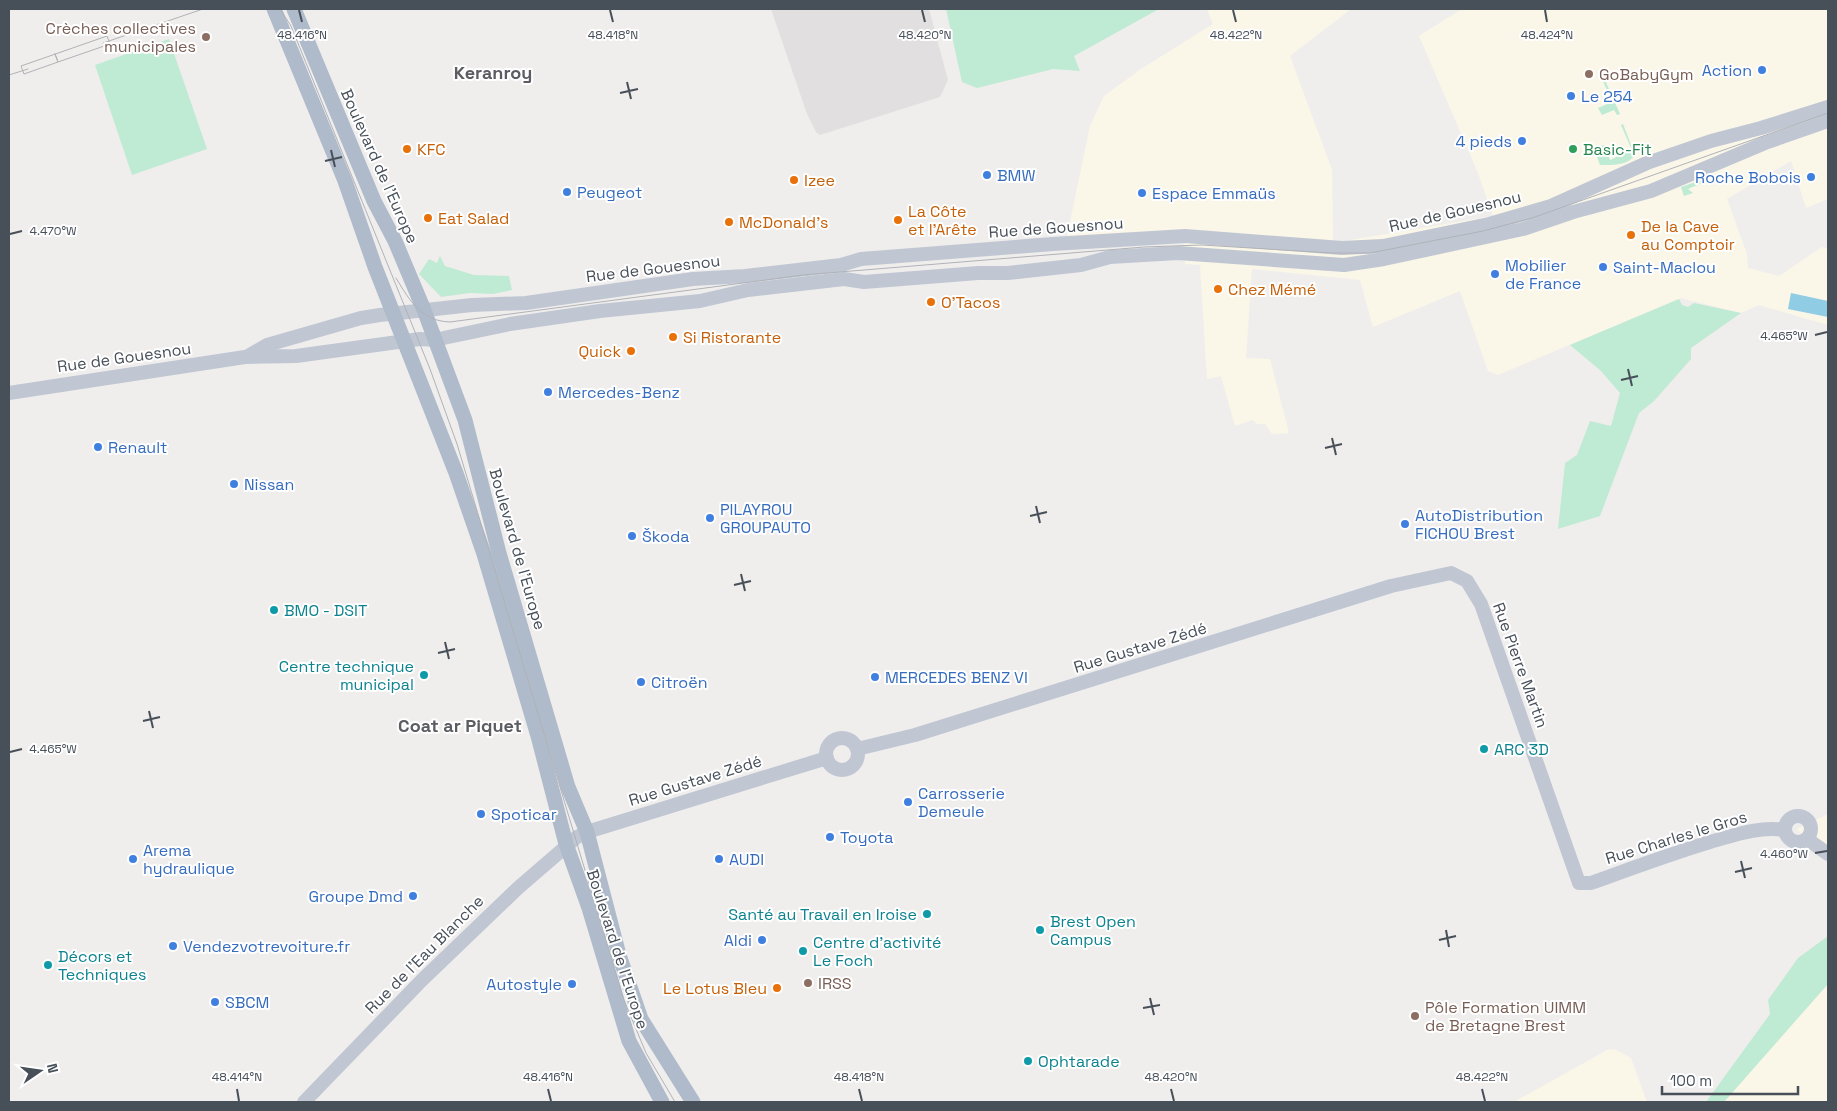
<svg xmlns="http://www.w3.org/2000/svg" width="1837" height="1111" font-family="'Space Grotesk',sans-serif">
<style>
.commercial{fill:#faf6e8}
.education{fill:#e1dfdf}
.green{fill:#bfead3}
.water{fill:#90cce3}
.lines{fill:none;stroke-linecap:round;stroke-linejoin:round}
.secondary{stroke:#c0c7d3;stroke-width:14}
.primary{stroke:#afbbca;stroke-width:15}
.tram{stroke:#b0b2b7;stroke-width:1}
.ticks{fill:none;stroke:#474f59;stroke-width:2}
.education-dot{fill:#8d6e63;stroke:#fff;stroke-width:2}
.shop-dot{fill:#3f7fe0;stroke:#fff;stroke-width:2}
.food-dot{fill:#e8710a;stroke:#fff;stroke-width:2}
.leisure-dot{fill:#2e9e5b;stroke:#fff;stroke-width:2}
.culture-dot{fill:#0f9aa8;stroke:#fff;stroke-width:2}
.labels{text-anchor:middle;stroke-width:4;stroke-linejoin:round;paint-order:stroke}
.education-label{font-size:16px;fill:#785e54;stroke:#fff;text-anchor:start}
.shop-label{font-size:16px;fill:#366cbe;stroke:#fff;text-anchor:start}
.food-label{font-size:16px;fill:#c56008;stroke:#fff;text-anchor:start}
.leisure-label{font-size:16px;fill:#27864d;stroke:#fff;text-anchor:start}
.street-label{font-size:16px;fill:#474f59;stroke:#fff}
.culture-label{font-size:16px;fill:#0d838f;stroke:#fff;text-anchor:start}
.neighbourhood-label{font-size:18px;font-weight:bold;fill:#5b5d62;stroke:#fff}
.ticks-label{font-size:12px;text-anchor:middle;fill:#474f59;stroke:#fff;stroke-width:4;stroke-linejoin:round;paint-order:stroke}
</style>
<rect width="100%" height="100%" fill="#f0eeed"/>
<g class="commercial">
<path d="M1207,9H1351L1290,56L1332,170L1333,243L1493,216L1478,173L1419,36L1462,9H1828V199L1806,208L1791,161L1727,199L1747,254L1748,268L1779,276L1822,247L1828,249V325L1759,305L1741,313L1681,298L1498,375L1488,371L1460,291L1373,327L1360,280L1252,269L1246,358L1270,359L1289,433L1272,434L1265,424H1256L1253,420L1235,426L1221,376L1207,379L1200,265L1185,264L1183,234L1067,236L1090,126L1104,96L1141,69L1213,24Z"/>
<path d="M1828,814V860L1797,829Z"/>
<path d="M1828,984V1102H1724L1794,1019Z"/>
<path d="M1614,1049L1631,1058L1647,1102H1514L1607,1050Z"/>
</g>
<path class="education" d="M771,9H929L948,80L940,97L820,135L816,132L807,114Z"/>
<g class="green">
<path d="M946,9H1159L1074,56L1080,71L1053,69L977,88L962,82Z"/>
<path d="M169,39L207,149L132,175L95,65Z"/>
<path d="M1604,78L1620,114L1617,115L1614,110L1602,115L1598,108L1612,102L1602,79Z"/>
<path d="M1623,124L1635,155C1628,166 1611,165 1600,165L1594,149L1604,145L1610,160L1632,150L1621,125Z"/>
<path d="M1707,178L1713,186L1707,181L1688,189L1693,193L1684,196L1681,187Z"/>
<path d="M440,256L445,266L474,275L509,276L512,290L493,294L470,293L441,297L419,274L429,259L437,263Z"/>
<path d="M1679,299L1682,305L1688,307L1694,303L1741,313L1691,348V359L1654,401L1639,413L1600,516L1558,529L1565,463L1577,455L1590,421L1611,426L1620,393L1601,371L1570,345Z"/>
<path d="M1828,936V984L1724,1102H1706L1770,1014L1768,1000L1798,958Z"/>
</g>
<path class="water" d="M1791,293L1828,301V317L1788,309Z"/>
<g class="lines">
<g class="secondary">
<path d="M248,356L267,345L361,318L380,315L472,305L526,303L693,279L745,276L841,265L861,259L1053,244L1185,236L1342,248L1383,246L1489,224L1551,206L1647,163L1711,141L1761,128L1828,107"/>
<path d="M9,393L245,357L296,356L420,339L434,340L510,324L600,311L700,301L748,290L844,279L864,282L978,273H1008L1081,265L1110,257L1178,253L1344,265L1384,259L1523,229L1573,212L1651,191L1765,143L1828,121"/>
<circle cx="842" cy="754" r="16"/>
<path d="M857,749L915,735L1391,586L1451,573L1467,581L1481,604L1579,883H1591C1630,869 1670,854 1710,842C1735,835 1759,826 1785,830"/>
<circle cx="1798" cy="829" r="13"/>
<path d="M1807,839L1828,854"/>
<path d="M304,1102L422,980L518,888L577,837L587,832L827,758"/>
</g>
<g class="primary">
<path d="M274,9L345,181L375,267L456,473L484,554L538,736L566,844L589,908L629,1041L662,1102"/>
<path d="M294,9L374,201L395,241L424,310L465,420L499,553L568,787L587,832L619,955L641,1019L693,1102"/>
</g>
<g class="tram">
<path d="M280,9L291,26L430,369L457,444L624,1000L646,1053L675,1102"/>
<path d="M103,43L203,9"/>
<path d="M55,54L58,62L24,74L21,66L107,36L110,44L58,62L55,54"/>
<path d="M9,75L28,69"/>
<path d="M396,278C410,301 421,321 450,322L803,275L1144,247L1202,245L1332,253H1370L1483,231L1532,218L1828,113"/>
</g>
</g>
<path class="ticks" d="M299,10L302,22M610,10L613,22M922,10L925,22M1233,10L1236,22M1545,10L1547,22M627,82L631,99M620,93L638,89M331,150L335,167M325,161L342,157M10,234L22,231M1815,335L1827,332M1628,369L1632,386M1621,380L1638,376M1332,438L1336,455M1325,448L1342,444M1036,506L1040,523M1030,516L1047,512M741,574L745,591M734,585L751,581M445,642L449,659M438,653L455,649M149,711L153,728M143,721L160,717M10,752L22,749M1815,853L1827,851M1741,861L1745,878M1735,872L1752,868M1446,930L1449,947M1439,940L1456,936M1150,998L1154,1015M1143,1008L1160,1005M237,1089L239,1101M548,1089L551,1101M859,1089L862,1101M1171,1089L1174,1101M1482,1089L1485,1101"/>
<g class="education-dot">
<circle cx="206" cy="37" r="5"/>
<circle cx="1589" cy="74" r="5"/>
<circle cx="808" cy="983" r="5"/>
<circle cx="1415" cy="1016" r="5"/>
</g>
<g class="shop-dot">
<circle cx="1762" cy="70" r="5"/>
<circle cx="1571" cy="96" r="5"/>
<circle cx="1522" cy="141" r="5"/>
<circle cx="987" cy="175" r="5"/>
<circle cx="1811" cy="177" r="5"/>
<circle cx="567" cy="192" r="5"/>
<circle cx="1142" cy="193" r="5"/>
<circle cx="1603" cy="267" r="5"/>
<circle cx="1495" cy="274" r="5"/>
<circle cx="548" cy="392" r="5"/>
<circle cx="98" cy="447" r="5"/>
<circle cx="234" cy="484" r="5"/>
<circle cx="710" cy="518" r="5"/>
<circle cx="1405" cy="524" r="5"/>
<circle cx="632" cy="536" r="5"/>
<circle cx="875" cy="677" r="5"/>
<circle cx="641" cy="682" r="5"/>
<circle cx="908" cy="802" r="5"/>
<circle cx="481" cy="814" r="5"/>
<circle cx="830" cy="837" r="5"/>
<circle cx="133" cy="859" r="5"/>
<circle cx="719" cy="859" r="5"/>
<circle cx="413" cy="896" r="5"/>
<circle cx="762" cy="940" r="5"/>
<circle cx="173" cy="946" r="5"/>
<circle cx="572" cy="984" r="5"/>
<circle cx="215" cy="1002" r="5"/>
</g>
<g class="food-dot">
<circle cx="407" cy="149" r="5"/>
<circle cx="794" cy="180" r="5"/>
<circle cx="428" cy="218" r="5"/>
<circle cx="898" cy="220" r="5"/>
<circle cx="729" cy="222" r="5"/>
<circle cx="1631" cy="235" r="5"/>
<circle cx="1218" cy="289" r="5"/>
<circle cx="931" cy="302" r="5"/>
<circle cx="673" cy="337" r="5"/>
<circle cx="631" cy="351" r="5"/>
<circle cx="777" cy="988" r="5"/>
</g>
<circle class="leisure-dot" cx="1573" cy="149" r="5"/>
<g class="culture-dot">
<circle cx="274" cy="610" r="5"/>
<circle cx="424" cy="675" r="5"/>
<circle cx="1484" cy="749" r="5"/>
<circle cx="927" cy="914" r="5"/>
<circle cx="1040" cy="930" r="5"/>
<circle cx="803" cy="951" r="5"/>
<circle cx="48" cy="965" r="5"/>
<circle cx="1028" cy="1061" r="5"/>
</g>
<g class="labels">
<g class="education-label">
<text x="196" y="34" text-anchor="end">Crèches collectives<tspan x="196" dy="18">municipales</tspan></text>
<text x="1599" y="80">GoBabyGym</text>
<text x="818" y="989">IRSS</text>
<text x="1425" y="1013">Pôle Formation UIMM<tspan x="1425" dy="18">de Bretagne Brest</tspan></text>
</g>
<g class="shop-label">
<text x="1752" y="76" text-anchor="end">Action</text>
<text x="1581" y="102">Le 254</text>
<text x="1512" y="147" text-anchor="end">4 pieds</text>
<text x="997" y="181">BMW</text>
<text x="1801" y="183" text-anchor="end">Roche Bobois</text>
<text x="577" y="198">Peugeot</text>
<text x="1152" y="199">Espace Emmaüs</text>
<text x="1505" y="271">Mobilier<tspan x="1505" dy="18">de France</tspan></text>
<text x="1613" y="273">Saint-Maclou</text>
<text x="558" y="398">Mercedes-Benz</text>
<text x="108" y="453">Renault</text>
<text x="244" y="490">Nissan</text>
<text x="720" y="515">PILAYROU<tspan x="720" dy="18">GROUPAUTO</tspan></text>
<text x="1415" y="521">AutoDistribution<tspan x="1415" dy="18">FICHOU Brest</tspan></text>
<text x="642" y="542">Škoda</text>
<text x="885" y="683">MERCEDES BENZ VI</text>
<text x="651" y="688">Citroën</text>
<text x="918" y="799">Carrosserie<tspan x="918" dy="18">Demeule</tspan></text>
<text x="491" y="820">Spoticar</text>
<text x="840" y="843">Toyota</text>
<text x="143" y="856">Arema<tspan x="143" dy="18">hydraulique</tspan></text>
<text x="729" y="865">AUDI</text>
<text x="403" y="902" text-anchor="end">Groupe Dmd</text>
<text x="752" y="946" text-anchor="end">Aldi</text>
<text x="183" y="952">Vendezvotrevoiture.fr</text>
<text x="562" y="990" text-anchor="end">Autostyle</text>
<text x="225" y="1008">SBCM</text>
</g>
<g class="food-label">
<text x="417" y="155">KFC</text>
<text x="804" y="186">Izee</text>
<text x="908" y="217">La Côte<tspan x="908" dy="18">et l’Arête</tspan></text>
<text x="438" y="224">Eat Salad</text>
<text x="739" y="228">McDonald's</text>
<text x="1641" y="232">De la Cave<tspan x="1641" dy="18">au Comptoir</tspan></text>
<text x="1228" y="295">Chez Mémé</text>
<text x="941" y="308">O'Tacos</text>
<text x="683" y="343">Si Ristorante</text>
<text x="621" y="357" text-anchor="end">Quick</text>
<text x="767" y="994" text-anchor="end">Le Lotus Bleu</text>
</g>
<g class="leisure-label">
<text x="1583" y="155">Basic-Fit</text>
</g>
<g class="street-label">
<text transform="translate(380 166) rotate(66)" y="6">Boulevard de l'Europe</text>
<text transform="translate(1455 211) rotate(-13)" y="6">Rue de Gouesnou</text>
<text transform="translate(1056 227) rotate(-4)" y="6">Rue de Gouesnou</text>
<text transform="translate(653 268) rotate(-7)" y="6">Rue de Gouesnou</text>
<text transform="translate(124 357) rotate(-8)" y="6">Rue de Gouesnou</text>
<text transform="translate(518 549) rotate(74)" y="6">Boulevard de l'Europe</text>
<text transform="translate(1140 647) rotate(-17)" y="6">Rue Gustave Zédé</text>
<text transform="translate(1521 665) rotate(70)" y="6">Rue Pierre Martin</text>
<text transform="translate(695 780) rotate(-17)" y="6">Rue Gustave Zédé</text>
<text transform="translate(1676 837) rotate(-17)" y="6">Rue Charles le Gros</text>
<text transform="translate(618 949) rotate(72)" y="6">Boulevard de l'Europe</text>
<text transform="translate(424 954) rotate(-45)" y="6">Rue de l'Eau Blanche</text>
</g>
<g class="culture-label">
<text x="284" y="616">BMO - DSIT</text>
<text x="414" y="672" text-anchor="end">Centre technique<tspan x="414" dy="18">municipal</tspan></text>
<text x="1494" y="755">ARC 3D</text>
<text x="917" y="920" text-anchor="end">Santé au Travail en Iroise</text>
<text x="1050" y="927">Brest Open<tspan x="1050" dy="18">Campus</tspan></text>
<text x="813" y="948">Centre d'activité<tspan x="813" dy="18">Le Foch</tspan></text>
<text x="58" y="962">Décors et<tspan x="58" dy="18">Techniques</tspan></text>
<text x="1038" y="1067">Ophtarade</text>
</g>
<g class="neighbourhood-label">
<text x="493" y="79">Keranroy</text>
<text x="460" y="732">Coat ar Piquet</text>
</g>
</g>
<g class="ticks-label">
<text x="302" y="39">48.416°N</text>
<text x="613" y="39">48.418°N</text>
<text x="925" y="39">48.420°N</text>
<text x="1236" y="39">48.422°N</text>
<text x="1547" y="39">48.424°N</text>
<text x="53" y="235">4.470°W</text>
<text x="1784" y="340">4.465°W</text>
<text x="53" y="753">4.465°W</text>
<text x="1784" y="858">4.460°W</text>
<text x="237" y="1081">48.414°N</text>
<text x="548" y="1081">48.416°N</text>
<text x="859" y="1081">48.418°N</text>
<text x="1171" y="1081">48.420°N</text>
<text x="1482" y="1081">48.422°N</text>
</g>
<rect width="1837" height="1111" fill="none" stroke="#474f59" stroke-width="20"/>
<g transform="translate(40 1071) rotate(77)" stroke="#ffffff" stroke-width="4" paint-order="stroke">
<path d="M0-4L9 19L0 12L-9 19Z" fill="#474f59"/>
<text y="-8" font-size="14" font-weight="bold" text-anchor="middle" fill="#474f59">N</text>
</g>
<path d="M1662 1086v8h136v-8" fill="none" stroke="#474f59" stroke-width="2.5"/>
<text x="1670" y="1086" font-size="15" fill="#474f59" stroke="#ffffff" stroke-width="4" paint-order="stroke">100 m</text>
</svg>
